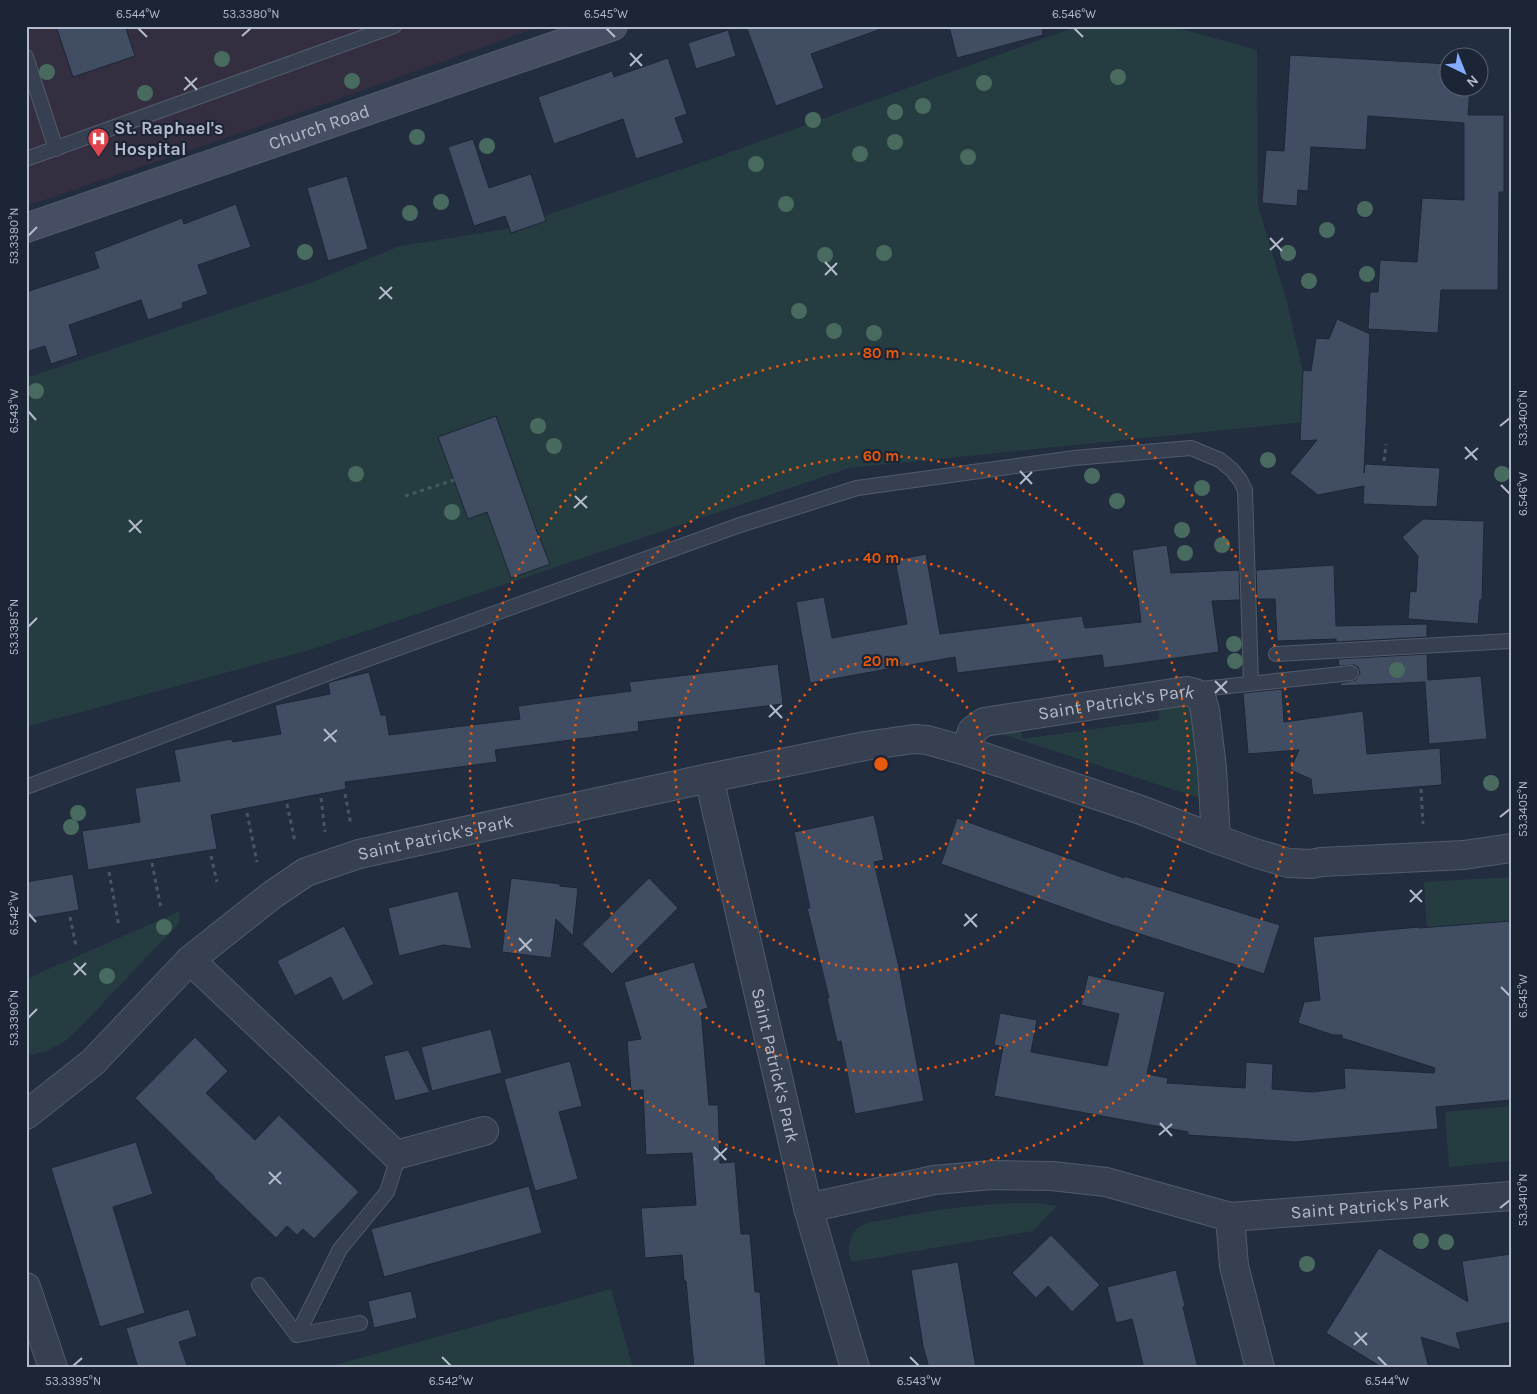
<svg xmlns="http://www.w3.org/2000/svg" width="1537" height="1394" font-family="Karla,sans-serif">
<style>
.medical{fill:#332f40}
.green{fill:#253c41}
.building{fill:#414d62;stroke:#1e2737}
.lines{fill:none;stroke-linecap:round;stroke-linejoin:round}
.lane-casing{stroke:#525b6b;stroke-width:16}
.street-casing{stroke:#525b6b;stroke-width:30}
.secondary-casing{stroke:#525b6b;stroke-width:30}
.path{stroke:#43595e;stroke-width:3;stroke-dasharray:4 4;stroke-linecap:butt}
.lane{stroke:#374050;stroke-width:14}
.street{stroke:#374050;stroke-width:28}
.secondary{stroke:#454e63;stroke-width:28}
.tree{fill:#496b5f}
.ticks{fill:none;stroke:#b3bbcb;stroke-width:2}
.ring{fill:none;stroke:#e8590c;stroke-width:2.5;stroke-dasharray:2.5 5}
.labels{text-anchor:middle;stroke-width:4.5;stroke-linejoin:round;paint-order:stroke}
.poi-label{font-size:18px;font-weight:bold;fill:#b3bbcb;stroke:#1c2535;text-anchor:start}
.street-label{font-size:18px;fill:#b3bbcb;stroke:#1c2535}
.centre{fill:#e8590c;stroke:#1c2535;stroke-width:2.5}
.ring-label{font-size:15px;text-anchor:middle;font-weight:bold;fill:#e8590c;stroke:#1c2535;stroke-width:4.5;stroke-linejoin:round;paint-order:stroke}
.neatline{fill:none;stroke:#b3bbcb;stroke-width:2}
.ticks-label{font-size:12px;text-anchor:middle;fill:#b3bbcb}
</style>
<rect width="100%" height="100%" fill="#232d40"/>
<path class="medical" d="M26,26H541L313,108L26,206Z"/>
<g class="green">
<path d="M1078,26H1171L1257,50L1258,206L1287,302L1314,421L849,468L313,649L26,727V378L312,282L400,246L506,229L717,157Z"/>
<path d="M1183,705L1188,706L1191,710L1200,787L1199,798L996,732L1021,727L1022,739L1159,720L1158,709Z"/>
<path d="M1511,877V923L1427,929L1424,882Z"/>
<path d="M180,911L179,923L85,1022L64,1042L44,1052L26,1056V979Z"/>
<path d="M1511,1106V1161L1449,1167L1445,1112Z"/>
<path d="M1009,1203H1036L1057,1206L1033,1231L852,1262C846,1252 849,1234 859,1227C867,1221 881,1221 890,1219C929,1210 969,1206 1009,1203Z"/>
<path d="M611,1289L633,1368H324Z"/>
</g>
<g class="building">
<path d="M56,26H125L135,56L73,77Z"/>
<path d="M746,26H877L878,30L811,54L824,88L776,106Z"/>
<path d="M949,26H1042L1043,35L957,58Z"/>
<path d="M728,30L736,56L696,69L688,43Z"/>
<path d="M1290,55L1450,64V88H1470L1468,115H1504V192H1499L1498,290H1441L1438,333L1368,329L1370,292H1378L1380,260L1417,262L1422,198L1464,200V123L1368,116L1366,150L1311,147L1308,191L1298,190L1297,206L1262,203L1266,150L1284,151Z"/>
<path d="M668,58L687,114L675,118L684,143L636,159L623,119L554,144L538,97L612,71L614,77Z"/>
<path d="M473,139L489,188L531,174L546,221L511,233L505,216L474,226L448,147Z"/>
<path d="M347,176L368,249L328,261L307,188Z"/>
<path d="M236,204L251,247L198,265L208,294L182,303L183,308L148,320L141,300L69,325L78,355L51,364L45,346L26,352V292L99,268L94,252L182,218L184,224Z"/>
<path d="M1337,319L1370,334L1364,473L1365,464L1440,468L1437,507L1363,504L1364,486L1318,495L1290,473L1317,440L1300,441L1303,370L1311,371L1316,338L1329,339Z"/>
<path d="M496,416L536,529L550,564L511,578L487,512L468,519L438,437Z"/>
<path d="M1423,519L1484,521L1482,600H1480L1478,624L1408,619L1410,591L1416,592L1418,556L1402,537Z"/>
<path d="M1167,545L1171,573L1239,570L1240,600L1212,601L1219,652L1104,668L1102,655L957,673L955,657L810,683L796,602L824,597L832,638L907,624L895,560L926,554L940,634L1082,616L1085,628L1141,622L1132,550Z"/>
<path d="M1334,565L1336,626L1427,624V637L1336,642V639L1277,641L1275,599H1257L1256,570Z"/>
<path d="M1427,654L1428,680L1481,676L1487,739L1429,744L1425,682L1341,686L1340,683L1356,680L1360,673L1358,667L1354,665L1339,666L1338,659Z"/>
<path d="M778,664L783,704L638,722L639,731L495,750L497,762L345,782L346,789L211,815L217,849L88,870L82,831L140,822L135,788L180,781L174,750L231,739L233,742L281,734L275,705L330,694L328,683L334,681L369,672L381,715H386L389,735L520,719L518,706L631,691L629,682Z"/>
<path d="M1282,689L1284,722L1363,711L1367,754L1440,748L1442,785L1313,795L1311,779L1290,770L1299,750L1248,754L1243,693Z"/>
<path d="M874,815L884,860L874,862L898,963L924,1101L855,1114L841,1041L837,1042L827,998H829L807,908H810L794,832Z"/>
<path d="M957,818L1124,878V876L1280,925L1264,974L1106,923L941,864Z"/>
<path d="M73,874L79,910L26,919V882Z"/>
<path d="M511,878L560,884V886L578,888L573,936L556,919L551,958L502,952Z"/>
<path d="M649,878L678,908L612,974L582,944Z"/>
<path d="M458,891L472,949L443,945L399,956L388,908Z"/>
<path d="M1511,921V1100L1436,1107L1438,1129L1295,1142L1188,1135V1132L994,1096L1003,1047L994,1045L1000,1013L1037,1020L1031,1052L1107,1066L1119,1014L1081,1005L1088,975L1165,992L1147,1074L1168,1078L1167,1083L1245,1088L1246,1062L1273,1064L1272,1089L1313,1092L1345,1088L1344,1068L1434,1073L1435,1068L1342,1038V1035H1333L1298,1023L1304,1002L1320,1000L1313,937L1418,927L1419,928Z"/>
<path d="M344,926L374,984L343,1001L331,977L295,996L277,961Z"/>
<path d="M694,962L708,1008L701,1010L709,1105H718L720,1163L735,1162L741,1234H750L755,1292H760L766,1368H694L686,1281H684L682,1255L645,1258L641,1208L696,1205L692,1153L646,1155L643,1090L631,1091L627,1041L641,1039L624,982Z"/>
<path d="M491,1029L502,1073L432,1091L421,1047Z"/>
<path d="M195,1037L228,1071L206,1093L255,1140L279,1115L359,1192L314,1239L303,1229L297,1235L287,1226L276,1238L214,1178L215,1177L135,1098Z"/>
<path d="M408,1050L430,1092L395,1101L384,1056Z"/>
<path d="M570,1061L582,1106L559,1112L578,1179L535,1191L504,1079Z"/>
<path d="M136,1142L153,1194L113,1207L145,1313L100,1327L51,1168Z"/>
<path d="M529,1186L542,1233L384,1277L371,1229Z"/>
<path d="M1051,1235L1100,1285L1072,1312L1048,1286L1036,1298L1012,1273Z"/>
<path d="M1379,1248L1468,1302L1462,1261L1511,1254V1322L1456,1333L1461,1350L1421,1337L1429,1368H1383L1326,1333Z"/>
<path d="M958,1262L976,1368H929L923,1346L911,1270Z"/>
<path d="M1176,1270L1185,1306L1183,1307L1198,1368H1144L1132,1319L1116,1323L1107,1287Z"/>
<path d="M411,1291L417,1318L374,1328L368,1301Z"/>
<path d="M189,1309L197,1336L179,1342L188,1368H138L126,1328Z"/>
</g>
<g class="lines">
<defs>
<g id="lane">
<path d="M26,57L56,149"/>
<path d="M26,159L394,26"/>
<path d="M1276,654L1511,641"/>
<path d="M1192,690L1351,673"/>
<path d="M26,787L340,669L740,525L857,488L1074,458L1191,448L1220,460L1232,470L1240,480L1245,490L1251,683"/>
<path d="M259,1285L297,1335L360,1323"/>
<path d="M297,1335L340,1249L387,1192L395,1167L396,1155"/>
</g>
<g id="street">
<path id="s1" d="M966,751L972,731L984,722L1186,691L1195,693L1202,700L1205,710L1212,768L1216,839"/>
<path id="s2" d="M709,778L808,1208L934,1180L992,1175L1052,1176L1106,1182L1230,1217L1511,1196"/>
<path d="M190,960L396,1155L484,1131"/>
<path id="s3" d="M26,1115L93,1062L190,960L272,895L306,872L359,854L709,778L865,746L914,739L927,740L966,751L1141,810L1216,839L1255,853L1288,863L1311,864L1321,862L1464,855L1511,848"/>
<path d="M808,1208L855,1368"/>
<path d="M1230,1217L1234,1266L1260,1368"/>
<path d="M26,1287L53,1368"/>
</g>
<g id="secondary">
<path id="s4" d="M26,228L613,26"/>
</g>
</defs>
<use href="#lane" class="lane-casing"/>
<use href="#street" class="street-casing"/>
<use href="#secondary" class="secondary-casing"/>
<g class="path">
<path d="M1384,461L1386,444"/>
<path d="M405,496L454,480"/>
<path d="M1421,789L1423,824"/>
<path d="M345,794L351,825"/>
<path d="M321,798L325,832"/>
<path d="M287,804L295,842"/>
<path d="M247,813L257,862"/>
<path d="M211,856L217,882"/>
<path d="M152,863L161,909"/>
<path d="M109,872L119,927"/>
<path d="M70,917L76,946"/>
</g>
<use href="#lane" class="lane"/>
<use href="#street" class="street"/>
<use href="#secondary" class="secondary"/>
</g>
<g class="tree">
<circle cx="222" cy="59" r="8"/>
<circle cx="47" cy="72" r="8"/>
<circle cx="1118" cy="77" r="8"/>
<circle cx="352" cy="81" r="8"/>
<circle cx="984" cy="83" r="8"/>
<circle cx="145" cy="93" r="8"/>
<circle cx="923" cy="106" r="8"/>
<circle cx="895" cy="112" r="8"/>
<circle cx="813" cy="120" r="8"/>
<circle cx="417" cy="137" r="8"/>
<circle cx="895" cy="142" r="8"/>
<circle cx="487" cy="146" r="8"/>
<circle cx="860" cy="154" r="8"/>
<circle cx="968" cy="157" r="8"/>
<circle cx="756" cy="164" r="8"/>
<circle cx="441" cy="202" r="8"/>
<circle cx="786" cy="204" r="8"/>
<circle cx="1365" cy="209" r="8"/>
<circle cx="410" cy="213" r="8"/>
<circle cx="1327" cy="230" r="8"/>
<circle cx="305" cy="252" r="8"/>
<circle cx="884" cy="253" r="8"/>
<circle cx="1288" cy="253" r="8"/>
<circle cx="825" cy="255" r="8"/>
<circle cx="1367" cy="274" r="8"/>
<circle cx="1309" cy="281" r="8"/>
<circle cx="799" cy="311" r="8"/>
<circle cx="834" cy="331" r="8"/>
<circle cx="874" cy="333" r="8"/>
<circle cx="36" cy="391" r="8"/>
<circle cx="538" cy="426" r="8"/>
<circle cx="554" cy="446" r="8"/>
<circle cx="1268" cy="460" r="8"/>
<circle cx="356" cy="474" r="8"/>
<circle cx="1502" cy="474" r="8"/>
<circle cx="1092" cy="476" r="8"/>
<circle cx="1202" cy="488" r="8"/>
<circle cx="1117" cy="501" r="8"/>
<circle cx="452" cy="512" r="8"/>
<circle cx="1182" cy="530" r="8"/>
<circle cx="1222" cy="545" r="8"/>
<circle cx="1185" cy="553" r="8"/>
<circle cx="1234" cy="644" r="8"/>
<circle cx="1235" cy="661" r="8"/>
<circle cx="1397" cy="670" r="8"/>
<circle cx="1491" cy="783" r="8"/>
<circle cx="78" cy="813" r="8"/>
<circle cx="71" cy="827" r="8"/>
<circle cx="164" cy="927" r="8"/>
<circle cx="107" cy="976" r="8"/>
<circle cx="1421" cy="1241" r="8"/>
<circle cx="1446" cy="1242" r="8"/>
<circle cx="1307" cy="1264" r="8"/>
</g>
<path class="ticks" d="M138,28L147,37M606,28L615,37M1074,28L1083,37M242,36L251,28M630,53L642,66M630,66L642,54M185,77L197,90M184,90L197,78M28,236L37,227M1270,238L1282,251M1270,250L1283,238M825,262L837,275M825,275L837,263M380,287L392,299M379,299L392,287M28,411L36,420M1500,426L1510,418M1465,447L1477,460M1465,459L1478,448M1020,471L1032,484M1020,484L1032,472M1501,485L1510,494M575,496L587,508M574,508L587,496M129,520L141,533M129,532L142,520M28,627L37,618M1215,681L1227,693M1215,693L1227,681M770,705L782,718M769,717L782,705M324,729L336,742M324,741L337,730M1500,817L1510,809M1410,890L1422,902M1410,902L1422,890M28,913L36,922M965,914L977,927M964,926L977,914M519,938L531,951M519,951L532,939M74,963L86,975M74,975L86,963M1501,987L1510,996M28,1018L37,1009M1160,1123L1172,1136M1159,1135L1172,1124M714,1147L726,1160M714,1160L727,1148M269,1172L281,1184M269,1184L281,1172M1500,1208L1510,1200M1355,1332L1367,1345M1354,1345L1367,1333M442,1357L451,1366M910,1357L919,1366M1378,1357L1387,1366M73,1366L82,1358"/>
<g class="ring">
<circle cx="881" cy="764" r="103"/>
<circle cx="881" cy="764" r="206"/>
<circle cx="881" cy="764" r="308"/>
<circle cx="881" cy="764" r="411"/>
</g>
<defs>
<symbol id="hospital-pin" viewBox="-11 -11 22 30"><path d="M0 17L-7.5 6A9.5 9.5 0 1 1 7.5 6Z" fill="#e0444e" stroke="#1c2535"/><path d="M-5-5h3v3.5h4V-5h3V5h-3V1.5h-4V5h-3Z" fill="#fff"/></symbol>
</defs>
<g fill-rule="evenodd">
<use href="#hospital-pin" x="86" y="126" width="25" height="34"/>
</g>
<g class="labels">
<g class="poi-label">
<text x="114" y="134">St. Raphael's<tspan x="114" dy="21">Hospital</tspan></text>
</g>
<g class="street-label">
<text dy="6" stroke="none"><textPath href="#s4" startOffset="310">Church Road</textPath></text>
<text dy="6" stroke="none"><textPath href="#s1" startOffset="170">Saint Patrick's Park</textPath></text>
<text dy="6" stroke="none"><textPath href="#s3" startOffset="506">Saint Patrick's Park</textPath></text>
<text dy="6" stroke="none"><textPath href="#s2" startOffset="295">Saint Patrick's Park</textPath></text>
<text dy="6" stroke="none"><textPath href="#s2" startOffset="1012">Saint Patrick's Park</textPath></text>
</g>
</g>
<circle cx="881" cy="764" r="8" class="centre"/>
<g class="ring-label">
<text x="881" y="358">80 m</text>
<text x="881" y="461">60 m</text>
<text x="881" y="563">40 m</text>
<text x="881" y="666">20 m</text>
</g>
<rect width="1537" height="1394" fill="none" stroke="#1c2535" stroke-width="55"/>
<g transform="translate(1464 72) rotate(137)"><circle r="24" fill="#1c2535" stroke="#586171"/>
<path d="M0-4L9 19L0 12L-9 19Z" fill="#84acff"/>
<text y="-8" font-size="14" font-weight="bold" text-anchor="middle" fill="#b3bbcb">N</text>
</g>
<rect x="28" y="28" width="1482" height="1338" class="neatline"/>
<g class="ticks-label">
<text x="138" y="18">6.544°W</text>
<text x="251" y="18">53.3380°N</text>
<text x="606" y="18">6.545°W</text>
<text x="1074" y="18">6.546°W</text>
<text transform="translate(14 236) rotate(-90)" y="4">53.3380°N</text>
<text transform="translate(14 411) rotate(-90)" y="4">6.543°W</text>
<text transform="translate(1523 418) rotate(-90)" y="4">53.3400°N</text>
<text transform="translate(1523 494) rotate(-90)" y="4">6.546°W</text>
<text transform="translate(14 627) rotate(-90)" y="4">53.3385°N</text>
<text transform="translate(1523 809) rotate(-90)" y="4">53.3405°N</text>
<text transform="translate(14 913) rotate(-90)" y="4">6.542°W</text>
<text transform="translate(1523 996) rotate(-90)" y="4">6.545°W</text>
<text transform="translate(14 1018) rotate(-90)" y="4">53.3390°N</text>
<text transform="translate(1523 1200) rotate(-90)" y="4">53.3410°N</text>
<text x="73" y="1385">53.3395°N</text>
<text x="451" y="1385">6.542°W</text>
<text x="919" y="1385">6.543°W</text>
<text x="1387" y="1385">6.544°W</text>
</g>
</svg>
